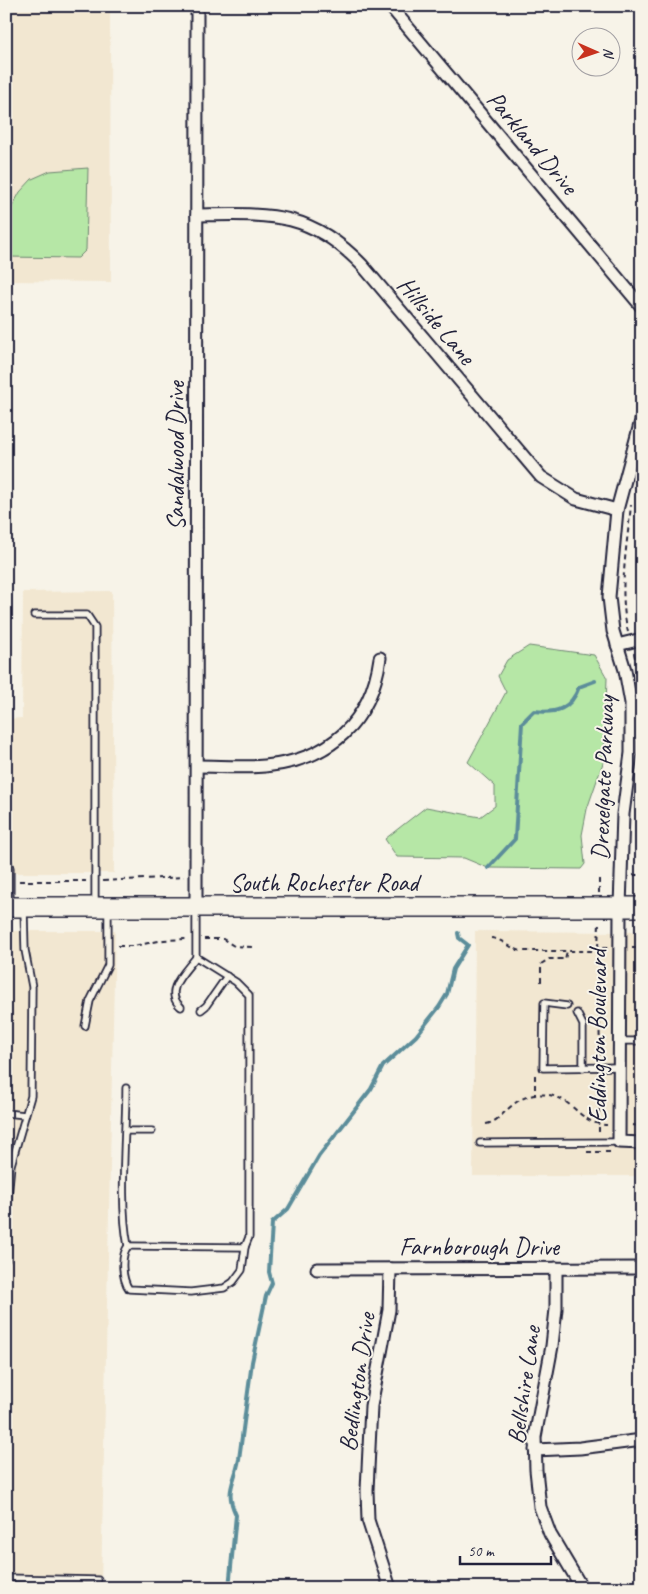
<svg xmlns="http://www.w3.org/2000/svg" width="648" height="1594" font-family="Caveat,sans-serif">
<style>
.built{fill:#f2e7d1}
.green{fill:#b6e7a6;stroke:#6c8470}
.lines{fill:none;stroke-linecap:round;stroke-linejoin:round}
.stream{stroke:#5c8d9a;stroke-width:4}
.service-casing{stroke:#22223b;stroke-width:9}
.minor-casing{stroke:#22223b;stroke-width:15}
.primary-casing{stroke:#22223b;stroke-width:22}
.path{stroke:#22223b;stroke-width:2;stroke-dasharray:5 4;stroke-linecap:butt}
.service{stroke:#f7f3e8;stroke-width:5.5}
.minor{stroke:#f7f3e8;stroke-width:11}
.primary{stroke:#f7f3e8;stroke-width:19}
.labels{text-anchor:middle;stroke-width:4;stroke-linejoin:round;paint-order:stroke}
.street-label{font-size:25px;fill:#22223b;stroke:#f7f3e8}
</style>
<rect width="100%" height="100%" fill="#f7f3e8"/>
<filter id="ink" filterUnits="userSpaceOnUse"><feTurbulence type="fractalNoise" baseFrequency=".02" numOctaves="2"/><feDisplacementMap in="SourceGraphic" scale="10" xChannelSelector="R" yChannelSelector="G"/><feConvolveMatrix kernelMatrix="1 2 1 2 8 2 1 2 1" color-interpolation-filters="sRGB"/></filter>
<g filter="url(#ink)">
<g class="built">
<path d="M6,6H110L111,282L6,281Z"/>
<path d="M112,591L114,873H6V719L22,718L23,592Z"/>
<path d="M6,931H115L101,1588H6Z"/>
<path d="M475,931L642,932V1176H473Z"/>
</g>
<g class="green">
<path d="M88,168L86,250L78,258L6,257V218L20,192L32,179L50,171Z"/>
<path d="M529,646L594,655L607,678L604,760L587,809L582,835L585,864L581,869L488,868L464,858L397,857L385,839L426,807L480,817L495,806V786L468,762L506,692L498,676L507,660Z"/>
</g>
<g class="lines">
<g class="stream">
<path d="M488,868L515,839L522,723L534,711C556,714 571,709 579,687L595,681"/>
<path d="M229,1588L236,1515C224,1490 235,1483 239,1459L252,1362L266,1296L272,1283L269,1272L272,1223L288,1209L319,1156L371,1089L383,1066L416,1036L439,1007L447,994L453,969L468,945L459,938L458,933"/>
</g>
<defs>
<g id="service">
<path d="M34,615H87L95,627V904"/>
<path d="M6,856L10,868V905"/>
<path d="M567,1006L544,1003L543,1068L620,1067"/>
<path d="M181,1007C162,991 186,971 196,957"/>
<path d="M201,1010L206,1006L227,976"/>
<path d="M577,1013L583,1025V1068"/>
<path d="M85,1026L90,1001L108,965V910"/>
<path d="M620,1041H642"/>
<path d="M126,1088C126,1135 119,1202 128,1246C120,1256 122,1279 129,1289L191,1292L224,1288L233,1282L242,1270L245,1247"/>
<path d="M6,1113L25,1115"/>
<path d="M126,1131H152"/>
<path d="M480,1143L619,1142"/>
<path d="M128,1246L245,1247L249,1237V995L236,982L196,957V909"/>
<path d="M6,1260L8,1197L11,1165L31,1096L32,987L25,950L24,910"/>
<path d="M6,1578L98,1580"/>
</g>
<g id="minor">
<path d="M390,6L642,307"/>
<path d="M197,215C269,214 309,210 362,265L541,477L576,499L617,510"/>
<path d="M642,417L617,510L609,597L613,631L625,670L631,703V753L623,814L620,907L619,1142L642,1143"/>
<path d="M617,645L642,639"/>
<path d="M197,766C219,766 243,768 265,766C330,760 371,722 380,658"/>
<path d="M196,906L197,6"/>
<path d="M556,1268V1309L552,1346L535,1437L536,1470L540,1507L550,1534L582,1588"/>
<path d="M317,1269L642,1268"/>
<path d="M535,1450L580,1448L642,1440"/>
<path d="M390,1588L368,1520L367,1490L371,1406L389,1310L390,1269"/>
</g>
<path id="primary" d="M6,907H642"/>
</defs>
<use href="#service" class="service-casing"/>
<use href="#minor" class="minor-casing"/>
<use href="#primary" class="primary-casing"/>
<g class="path">
<path d="M628,632C618,591 627,546 631,505"/>
<path d="M634,653L641,685"/>
<path d="M642,786V846"/>
<path d="M633,875H642"/>
<path d="M19,881H86"/>
<path d="M103,881L184,877"/>
<path d="M599,893V878"/>
<path d="M491,938C503,939 510,949 522,951H598V948H609"/>
<path d="M204,939H223L234,946L253,947"/>
<path d="M118,946H133L164,940L187,939"/>
<path d="M598,948L599,923"/>
<path d="M632,948H642"/>
<path d="M598,951L600,1057"/>
<path d="M642,951V991"/>
<path d="M541,982V964L549,959H565L567,951"/>
<path d="M642,1049V1081"/>
<path d="M535,1075V1095"/>
<path d="M486,1124C502,1122 510,1098 535,1095C573,1090 575,1124 607,1125"/>
<path d="M632,1125L642,1126"/>
<path d="M599,1132V1077"/>
<path d="M587,1152H612"/>
</g>
<use href="#service" class="service"/>
<use href="#minor" class="minor"/>
<use href="#primary" class="primary"/>
</g>
</g>
<g class="labels">
<g class="street-label">
<text transform="translate(533 142) rotate(50)" y="9">Parkland Drive</text>
<text transform="translate(437 320) rotate(50)" y="9">Hillside Lane</text>
<text transform="translate(175 456) rotate(-90)" y="9">Sandalwood Drive</text>
<text transform="translate(602 778) rotate(-88)" y="9">Drexelgate Parkway</text>
<text x="324" y="891">South Rochester Road</text>
<text transform="translate(597 1036) rotate(-90)" y="9">Eddington Boulevard</text>
<text x="479" y="1255">Farnborough Drive</text>
<text transform="translate(356 1382) rotate(-82)" y="9">Bedlington Drive</text>
<text transform="translate(523 1385) rotate(-82)" y="9">Bellshire Lane</text>
</g>
</g>
<rect width="648" height="1594" fill="none" stroke="#f7f3e8" stroke-width="25"/>
<rect x="12" y="12" width="623" height="1569" fill="none" stroke="#22223b" stroke-width="2" filter="url(#ink)"/>
<g transform="translate(596 52) rotate(92)"><circle r="24" fill="#f7f3e8" stroke="#a29fa3"/>
<path d="M0-4L9 19L0 12L-9 19Z" fill="#c8321e"/>
<text y="-8" font-size="14" font-weight="bold" text-anchor="middle" fill="#22223b">N</text>
</g>
<path d="M460 1556v8h91v-8" fill="none" stroke="#22223b" stroke-width="2.5"/>
<text x="468" y="1556" font-size="15" fill="#22223b" stroke="#f7f3e8" stroke-width="4" paint-order="stroke">50 m</text>
</svg>
